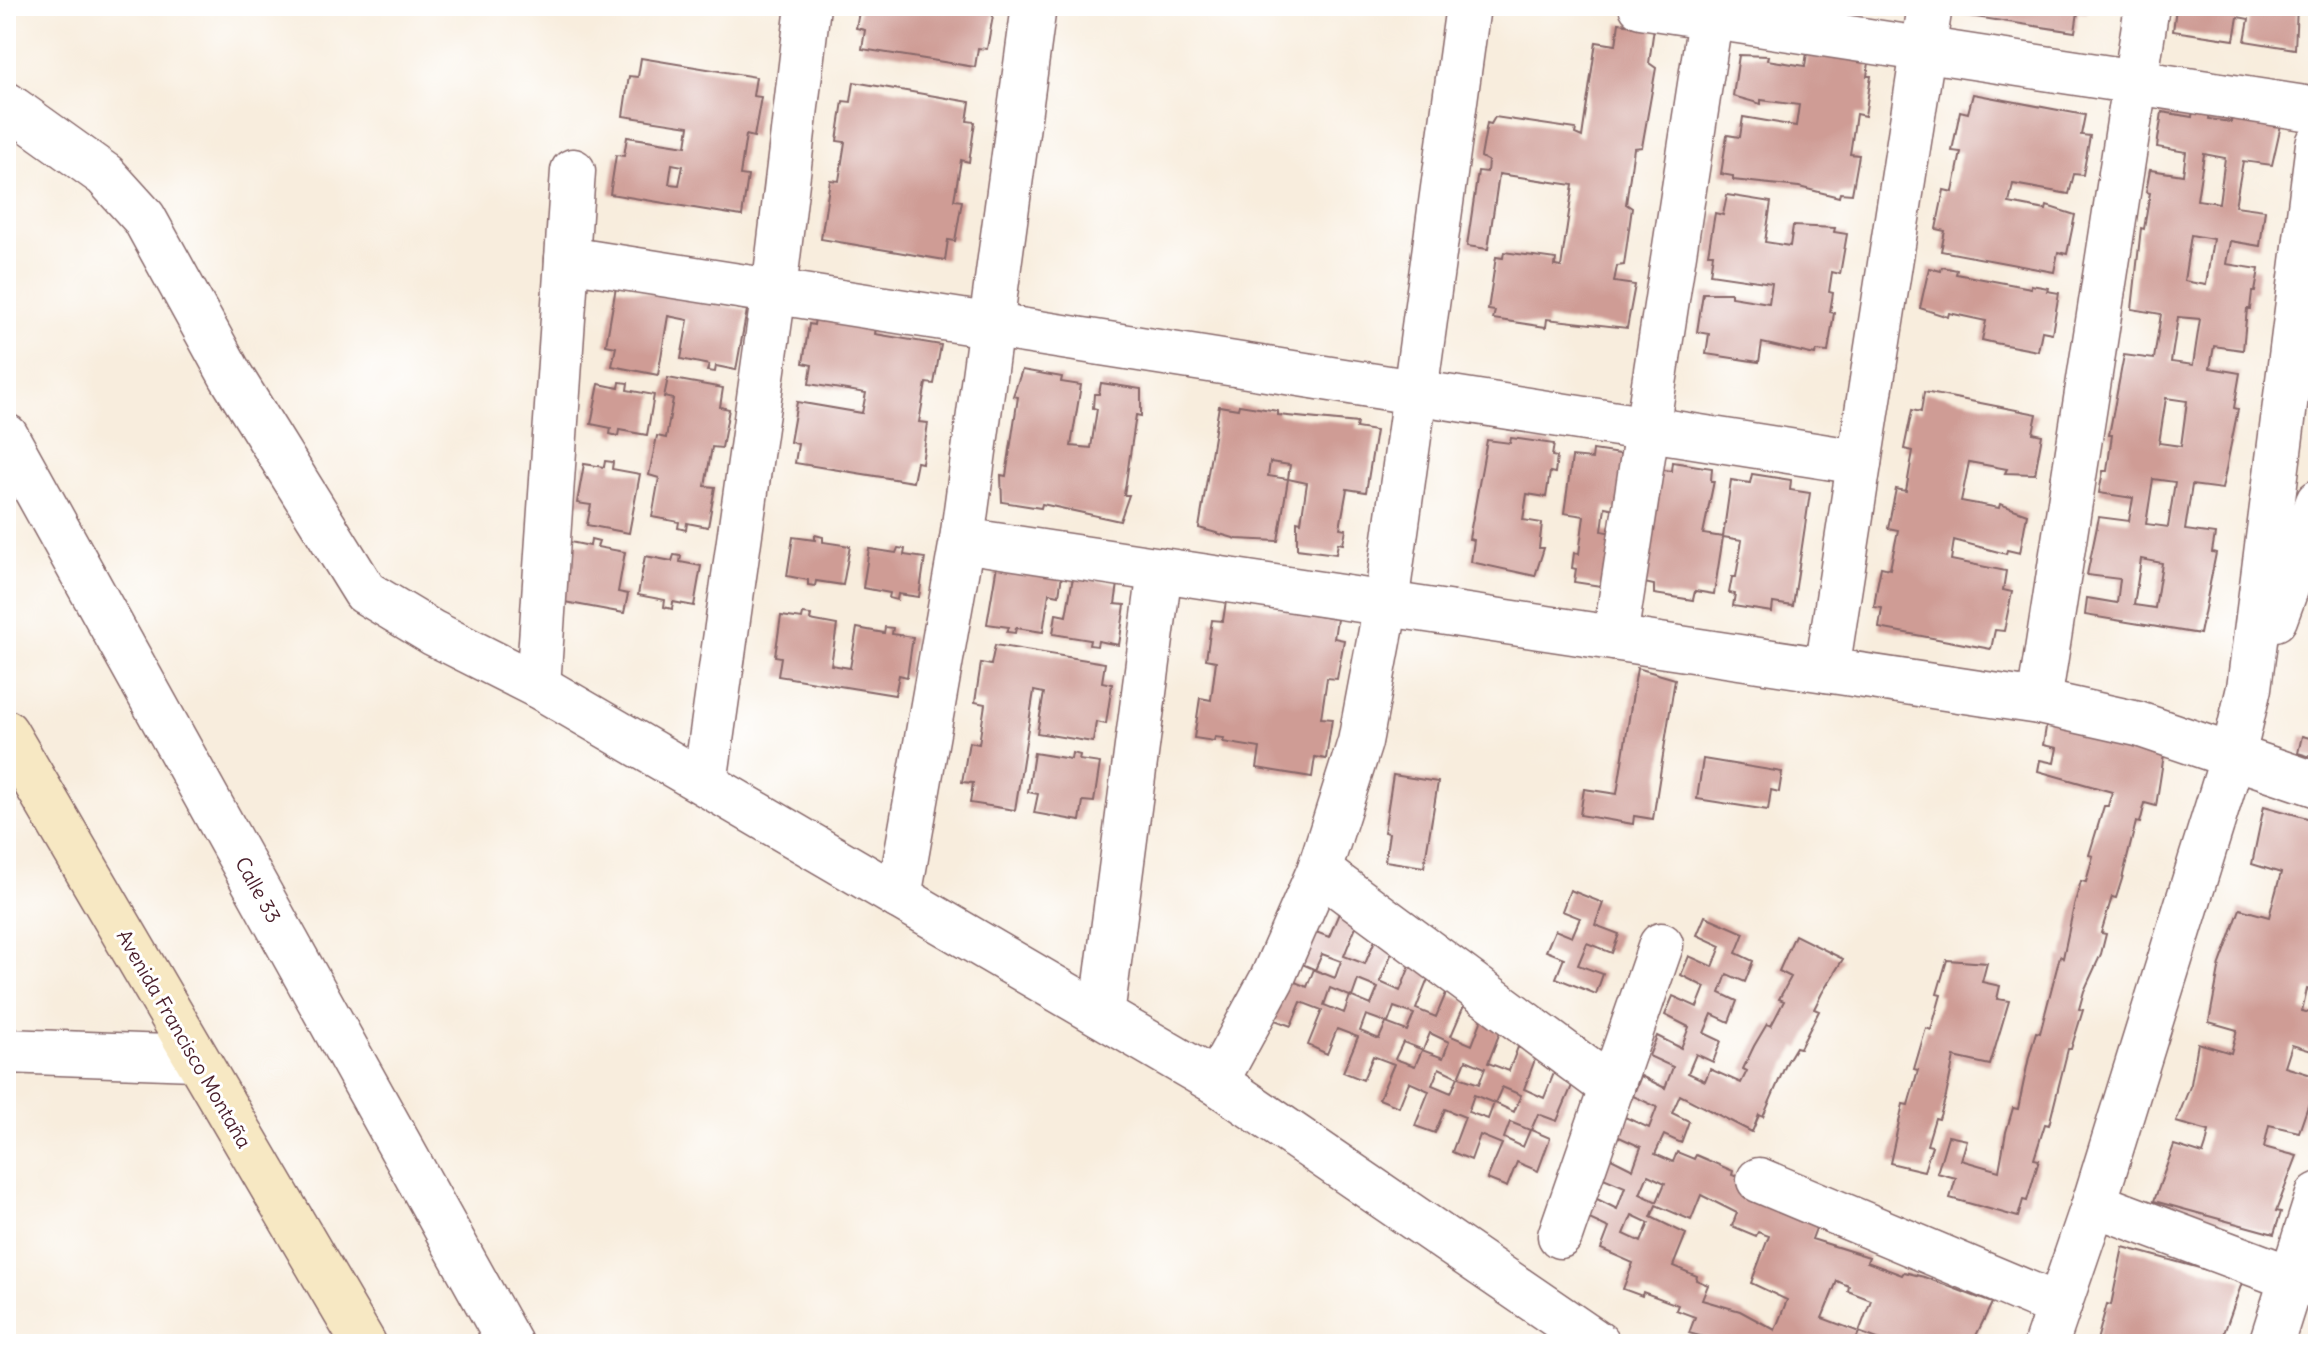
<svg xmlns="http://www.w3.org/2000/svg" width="2324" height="1350" font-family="Delius,sans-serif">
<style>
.building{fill:#cf9c95;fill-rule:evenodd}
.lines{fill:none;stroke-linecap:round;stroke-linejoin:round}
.street-casing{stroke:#876769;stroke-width:47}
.secondary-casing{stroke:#876769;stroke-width:47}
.street{stroke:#fff;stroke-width:44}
.secondary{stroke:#f7e8c3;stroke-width:44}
.labels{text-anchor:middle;stroke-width:6;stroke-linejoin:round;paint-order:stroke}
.street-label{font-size:20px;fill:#4a1f2b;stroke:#fff}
</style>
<rect width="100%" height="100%" fill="#fff"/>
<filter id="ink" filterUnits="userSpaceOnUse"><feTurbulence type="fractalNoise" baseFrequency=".0125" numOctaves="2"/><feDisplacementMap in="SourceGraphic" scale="16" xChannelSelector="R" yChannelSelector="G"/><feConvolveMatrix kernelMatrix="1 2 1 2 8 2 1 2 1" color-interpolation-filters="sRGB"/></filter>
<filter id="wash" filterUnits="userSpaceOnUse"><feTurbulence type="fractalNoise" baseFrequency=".006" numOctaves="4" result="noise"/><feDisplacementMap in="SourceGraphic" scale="32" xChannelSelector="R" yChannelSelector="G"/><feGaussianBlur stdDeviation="1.8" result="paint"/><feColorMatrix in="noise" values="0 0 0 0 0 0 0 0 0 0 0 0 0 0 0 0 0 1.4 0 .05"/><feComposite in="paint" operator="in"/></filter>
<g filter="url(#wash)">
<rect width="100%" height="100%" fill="#f8eddd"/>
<g id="blocks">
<g class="building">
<path d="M860,6H986L994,10L987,49L978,48L975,67L862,49L865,30L856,28Z"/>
<path d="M1958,6H2087V13L2078,12L2075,32L1956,14Z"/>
<path d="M2181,6H2297L2295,49L2245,41L2249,19L2238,17L2234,40L2173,31L2176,8Z"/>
<path d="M1619,23L1654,28L1649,63L1656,68L1642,147L1634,148L1626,204L1632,208L1624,265L1617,266L1614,282L1635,285L1627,328L1547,319L1546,327L1493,319L1495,311L1488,310L1496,257L1503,258L1504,252L1556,259L1555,266L1561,267L1573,185L1499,174L1488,249L1467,246L1478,171L1487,172L1488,161L1481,157L1487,123L1491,124L1495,117L1576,129L1575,134L1582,137L1596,42L1616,45Z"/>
<path d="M1808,46L1870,56L1867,76H1871L1865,116L1856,114L1850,154L1859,155L1852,194L1840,193L1839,197L1799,187L1733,180V176L1721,174L1727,135L1740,137L1743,117L1796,126L1799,105L1761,100V104L1733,96L1739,55L1768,56L1767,60L1805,66Z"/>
<path d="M641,58L756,77L753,96L761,97L754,137L746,135L740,175L748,176L742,216L610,194L616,155L624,156L627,137L686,146L689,126L623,116L629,76L638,77ZM672,164L683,166L679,185L669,184Z"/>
<path d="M854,82L970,102L967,121L975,122L969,162L961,160L954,200L962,201L955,241L948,240L945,260L821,239L830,180L839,181L845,142L837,141L843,101L851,102Z"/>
<path d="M2196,93L2212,96L2209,119L2231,122L2234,100L2285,107L2272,165L2243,161L2235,206L2265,210L2260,246L2230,241L2226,264L2259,269L2255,292H2252L2250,309H2247L2243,350L2214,346L2210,368L2240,373L2234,408L2238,409L2222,489L2192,485L2185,530L2215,534L2212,552L2216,553L2200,634L2085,615L2087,598L2117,603L2120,579L2087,575L2099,517L2129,521L2133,498L2099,493L2103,471H2107L2112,435H2109L2124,355L2154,359L2161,314L2132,309L2141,228L2144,229L2150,193L2146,192L2150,170L2183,175L2186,152L2157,147L2162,112L2192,117ZM2204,154L2225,158L2219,203L2197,200ZM2191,235L2213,239L2206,285L2184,281ZM2178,317L2200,319L2193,365L2171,362ZM2166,398L2187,401L2181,446L2159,443ZM2153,479L2175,482L2168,527L2146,524ZM2141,559L2162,563L2155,608L2134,605Z"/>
<path d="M1973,94L2085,115L2081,135L2090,136L2083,175L2074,174L2069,194L2013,184L2009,203L2046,210L2047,206L2075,215L2067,254L2058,252L2054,272L1941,251L1945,231L1936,229L1944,190L1953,192L1961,152L1952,151L1960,111L1968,113Z"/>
<path d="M1727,195L1771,202L1765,242L1790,246L1793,226L1835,228L1834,232L1847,234L1840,274L1832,272L1829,292L1833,293L1830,312L1834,313L1828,352L1816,351L1815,355L1762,343L1759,362L1706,354L1709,334L1697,332L1703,293H1731V297L1769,303L1772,283L1710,274L1713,254H1708L1715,213L1723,215Z"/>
<path d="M1942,267L1957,270L1956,274L2031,288V285L2048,288L2047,291L2059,293L2052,333L2042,331L2038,351L1995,343L1982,340L1986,321L1949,313L1948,317L1920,308L1929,268L1941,271Z"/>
<path d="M616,287L747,310L736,370L716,366L715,372L707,371L709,365L681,359L688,320L668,316L658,375L612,366L616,347L606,345Z"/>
<path d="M817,305L878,315L875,334L941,345L934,384L926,383L919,422L928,423L922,463L917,462L913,482L795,463L798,444L790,442L797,402L862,413L866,393L809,384L812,365L803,363L809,324L814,325Z"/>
<path d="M1022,370L1062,377L1061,382L1081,385L1071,446L1091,448L1097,409L1093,408L1094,394H1099L1101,383L1141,389V416L1136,415L1124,495H1129L1120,521L1042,504L1041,508L1002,502L1001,475L1006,476L1018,397L1013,396Z"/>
<path d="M668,378L723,388L720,407L729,409L722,448L712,447L705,486L715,487L708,527L687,523L686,530L678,528L679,522L652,517L659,478L649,475L657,436L666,438L673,399L664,397Z"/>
<path d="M620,382L628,383L627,390L654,395L647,435L619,430L618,436L610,434L611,428L591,424L599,384L619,388Z"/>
<path d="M1924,392L2037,414L2033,433L2042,435L2035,474L2005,473L2007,469L1969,462L1961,501L1999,508L2000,504L2027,514L2020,553L2007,550L2006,554L1954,540L1951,560L2006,571L2003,590L2012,592L2004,631L1995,630L1991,649L1879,628L1882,608L1874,607L1877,587L1881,567L1890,569L1898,530L1888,528L1896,489L1906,491L1913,451L1904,449L1912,410L1921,412Z"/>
<path d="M1239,405L1278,411V415L1357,423L1356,428L1376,431L1366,492L1347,489L1340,528L1346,529L1343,544L1338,543L1336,554L1297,549V521L1301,522L1307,483L1288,479L1290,465L1270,462L1268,476L1288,479L1278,541L1237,539L1199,528L1219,406L1238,409Z"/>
<path d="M1511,438L1554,444L1552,456L1557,457L1555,473L1550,472L1546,497L1527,494L1523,520L1542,523L1539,548H1544L1535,576L1471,562L1474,540L1469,539L1487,440L1510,443Z"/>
<path d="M1593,450L1633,456L1625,511L1605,507L1602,531L1622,535L1614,588L1574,582L1576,569L1572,568L1574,553L1579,554L1584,516L1564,513L1572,457L1592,459Z"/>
<path d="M605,461L613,462L612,469L640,474L629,533L587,525L591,505L577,503L584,464L604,467Z"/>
<path d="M1672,462L1712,468L1711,481H1714L1703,534L1723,537L1731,480L1750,483L1752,474L1791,480L1790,490L1810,493L1793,606L1773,603L1772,612L1733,606L1735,594L1729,593L1732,577H1736L1742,540L1723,537L1714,594L1695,591L1693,600L1654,594V585L1635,581L1652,468L1671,471Z"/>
<path d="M815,535L823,537V542L850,546L843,585L816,581L815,586L808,585V580L787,576L793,537L815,540Z"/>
<path d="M591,539L599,541L597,547L625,552L618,592L628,594L624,613L559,601L570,542L590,546Z"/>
<path d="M898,548L905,549L904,555L925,558L919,597L898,594L897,600L889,598L890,593L863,588L869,549L896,553Z"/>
<path d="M674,555L681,556L680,562L701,566L694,606L673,602L672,609L664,607L665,600L638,595L645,556L672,561Z"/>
<path d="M997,565L1062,575L1059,595L1049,593L1043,632L1016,628L1015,633L1007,632L1009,627L987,624Z"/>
<path d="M1073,577L1118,584L1115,604L1125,605L1119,645L1098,641L1097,646L1089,645L1090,640L1053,634L1056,614L1066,616Z"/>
<path d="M1226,601L1337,619L1334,638L1344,640L1337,679L1327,678L1321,718L1332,719L1326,759L1315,757L1312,777L1257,768L1260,748L1223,742L1224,738L1215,737L1214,741L1194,738L1200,698L1211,700L1216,661L1206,659L1212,620L1223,621Z"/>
<path d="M803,614L811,615L810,620L837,625L831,665L850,668L857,628L884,633L885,627L893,628L892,634L913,637L907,677L899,675L895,695L778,676L781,657L775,656L781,616L802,619Z"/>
<path d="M995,645L1105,663L1102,682L1112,684L1106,724L1096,722L1093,742L1037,733L1044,693L1034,691L1015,810L970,803L973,783L962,782L969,742L979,744L985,704L975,702L981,663L991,665Z"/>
<path d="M1637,668L1675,679L1653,819L1634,816L1633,824L1580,815L1584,789L1617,794Z"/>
<path d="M2049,710L2165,748L2156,806L2145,803L2140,823L2136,822L2122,879L2116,898L2112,897L2101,933L2106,934L2101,954L2084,991L2079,1009L2083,1010L2071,1049H2068L2049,1125L2045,1124L2034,1159L2039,1160L2027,1201L2023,1200L2018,1217L1950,1198L1956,1178L1937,1173L1948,1136L1967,1140L1961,1160L1999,1171L2006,1132L2013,1108L2018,1109L2029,1057L2036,1032L2040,1033L2060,956L2063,958L2074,906L2081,881L2086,882L2093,856L2089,855L2104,806H2108L2112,792L2038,771L2040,760L2054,763L2057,748L2043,745Z"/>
<path d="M2302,736L2318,740V759L2298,753Z"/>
<path d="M1034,753L1071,759L1072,753L1080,755L1079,760L1100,763L1094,802L1083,801L1080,821L1034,813L1038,794L1028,792Z"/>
<path d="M1703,759L1782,772L1779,792L1771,790L1768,810L1697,799Z"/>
<path d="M1393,775L1438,782L1424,867L1385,861L1389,833L1384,832Z"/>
<path d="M2264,806L2318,821V992L2307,989L2302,1011L2318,1015V1053L2292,1045L2285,1067L2318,1077L2299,1132L2269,1125L2264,1147L2297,1156L2276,1211L2281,1212L2274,1234L2154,1201L2174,1145L2203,1154L2206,1145L2209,1131L2176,1122L2191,1084L2198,1043L2231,1053L2237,1030L2209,1022L2220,964L2240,909L2269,917L2279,880L2281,873L2252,864Z"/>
<path d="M1570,890L1603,903L1595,925L1619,934L1612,953L1587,943L1578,965L1603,974L1596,994L1556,978L1564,958L1546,951L1555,930L1572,937L1580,918L1562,911Z"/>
<path d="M1339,913L1358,921L1344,956L1365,964L1375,940L1394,947L1380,982L1400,991L1410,966L1430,974L1416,1009L1436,1017L1446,993L1466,1001L1451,1036L1472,1045L1482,1019L1500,1032L1488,1063L1509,1071L1518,1047L1537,1054L1524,1089L1544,1098L1554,1073L1574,1081L1557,1121L1538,1114L1531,1130L1550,1138L1538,1171L1517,1162L1507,1187L1487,1179L1502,1144L1480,1135L1471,1160L1452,1152L1465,1117L1445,1109L1435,1133L1415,1126L1429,1091L1409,1082L1399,1107L1379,1099L1394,1064L1373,1056L1363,1080L1343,1072L1358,1037L1337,1029L1327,1054L1308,1045L1322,1010L1301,1002L1291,1026L1272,1019L1288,979L1307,987L1314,969L1295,961L1308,929L1329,937ZM1322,954L1341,961L1335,978L1315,970ZM1358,980L1378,988L1371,1005L1350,996L1344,1013L1324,1005L1330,988L1352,997ZM1394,1007L1414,1014L1407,1031L1386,1023L1379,1039L1360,1031L1366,1015L1388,1023ZM1430,1033L1449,1042L1443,1058L1422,1050L1415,1066L1395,1059L1403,1042L1423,1050ZM1466,1060L1485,1068L1479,1084L1459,1077ZM1439,1068L1458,1077L1451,1093L1432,1085ZM1502,1087L1521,1095L1514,1112L1495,1103ZM1474,1095L1494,1103L1488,1119L1468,1112ZM1510,1122L1530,1130L1523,1147L1504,1138Z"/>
<path d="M1705,916L1744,933L1736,953L1753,961L1745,982L1727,974L1720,993L1737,1001L1729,1022L1712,1014L1704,1033L1721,1041L1713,1062L1696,1054L1688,1073L1705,1081L1710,1069L1741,1083L1747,1071L1743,1069L1754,1046L1767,1024L1771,1026L1784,1001L1779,999L1791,977L1779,971L1795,935L1843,959L1822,993L1814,1009L1819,1011L1800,1048L1796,1047L1787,1062L1763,1117L1759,1115L1752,1132L1680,1095L1672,1113L1689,1121L1681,1143L1664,1135L1655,1154L1673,1162L1677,1152L1694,1159L1696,1155L1733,1171L1732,1175L1750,1182L1818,1223L1812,1239L1869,1257L1867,1262L1902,1275L1904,1272L1924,1277L1992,1303L1972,1344H1891L1859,1332L1854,1344H1729L1689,1333L1695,1317L1676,1310L1678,1305L1643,1292L1642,1296L1623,1289L1633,1263L1601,1249L1609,1228L1585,1217L1593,1197L1617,1209L1625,1187L1601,1177L1609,1157L1633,1169L1641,1147L1617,1136L1625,1117L1649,1128L1657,1107L1633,1096L1641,1076L1665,1088L1673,1067L1649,1056L1657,1036L1681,1048L1689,1027L1665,1015L1673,996L1697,1007L1705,987L1681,975L1689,956L1713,967L1721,946L1697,935ZM1648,1175L1665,1183L1657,1202L1640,1194ZM1701,1195L1737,1213L1732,1226L1756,1236L1758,1232L1769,1236L1751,1283L1787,1300L1775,1330L1740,1311L1702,1300L1708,1285L1696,1280L1697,1276L1673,1266L1686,1234L1651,1217L1656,1205L1691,1220ZM1632,1215L1649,1223L1641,1242L1624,1234ZM1837,1281L1849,1286L1848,1291L1871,1300L1859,1332L1822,1318Z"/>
<path d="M1947,960L1987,963L1982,982L2000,986L1997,999L2009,1001L1990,1065L1954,1057L1946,1096L1939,1119L1935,1118L1927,1145L1932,1146L1924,1171L1890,1163L1903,1104L1908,1105L1918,1070L1914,1069L1926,1028L1931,1030L1941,995L1937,994Z"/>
<path d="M2123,1247L2243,1280L2223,1336L2227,1337L2225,1344H2096L2107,1304L2111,1305Z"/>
</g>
</g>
</g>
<g filter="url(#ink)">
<use href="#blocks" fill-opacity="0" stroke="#876769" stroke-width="2"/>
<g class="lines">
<defs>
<g id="street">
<path d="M1641,6L2318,110"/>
<path d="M6,104L105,175L144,218L231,376L365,592L433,633L538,686L1216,1082L1598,1344"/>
<path d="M567,259L1859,462"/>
<path d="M6,436L510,1344"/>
<path d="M962,540L2039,702L2138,724L2318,785"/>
<path d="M2275,619L2318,502"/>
<path d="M1615,638L1712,6"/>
<path d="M1827,670L1930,6"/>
<path d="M538,686L573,171"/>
<path d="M2039,702L2147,6"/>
<path d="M705,783L774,291L808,6"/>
<path d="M1319,871L1612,1088"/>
<path d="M899,897L962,540L1034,6"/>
<path d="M1102,1015L1160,570"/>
<path d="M6,1051L194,1058"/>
<path d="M1216,1082L1272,979L1319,871L1360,742L1386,604L1468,6"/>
<path d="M1759,1180L2059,1306"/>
<path d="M2094,1204L2318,1288"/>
<path d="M1560,1236L1661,945"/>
<path d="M2046,1344L2094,1204L2233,756L2249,688L2318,144"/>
<path d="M2271,1344L2318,1195"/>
</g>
<path id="secondary" d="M6,732L364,1344"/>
</defs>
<use href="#street" class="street-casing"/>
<use href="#secondary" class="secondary-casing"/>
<use href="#street" class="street"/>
<use href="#secondary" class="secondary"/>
</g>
</g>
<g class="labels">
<g class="street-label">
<text transform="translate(258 890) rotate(61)" y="7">Calle 33</text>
<text transform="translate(184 1039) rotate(60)" y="7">Avenida Francisco Montaña</text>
</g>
</g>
<rect width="2324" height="1350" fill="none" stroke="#fff" stroke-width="32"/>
</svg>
